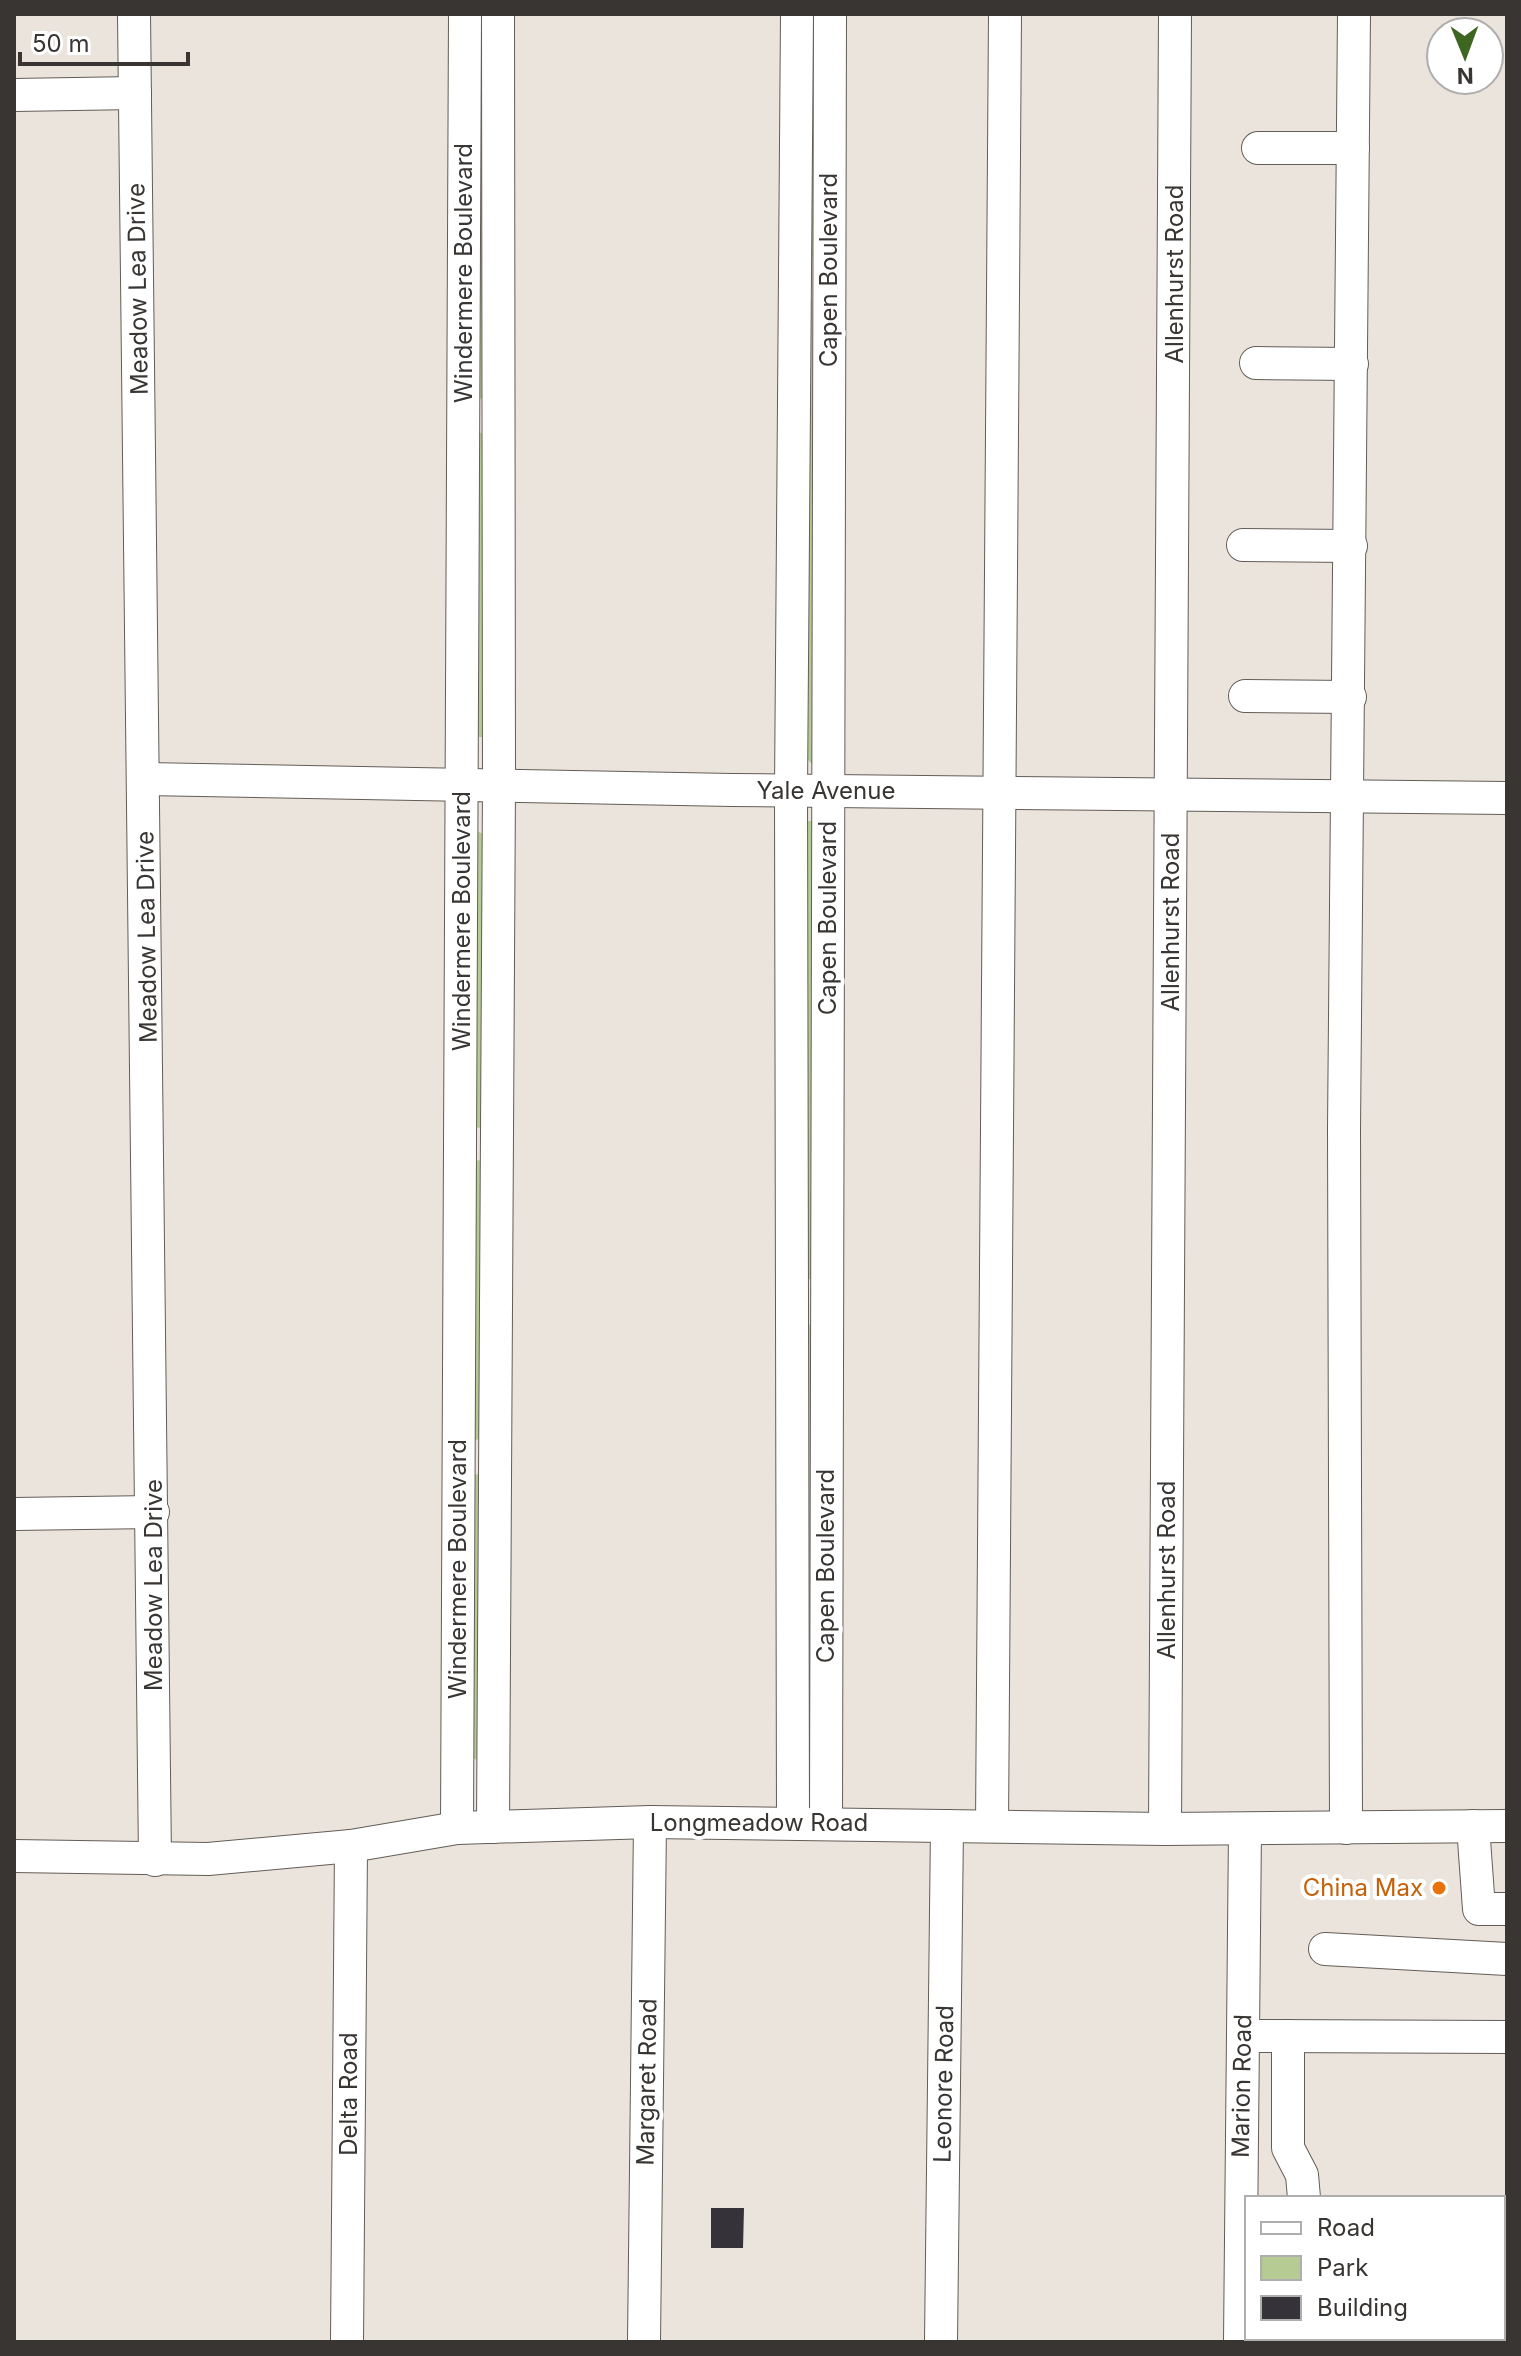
<svg xmlns="http://www.w3.org/2000/svg" width="1521" height="2356" font-family="Inter,sans-serif">
<style>
.green{fill:#b6cb94}
.building{fill:#353239}
.lines{fill:none;stroke-linecap:round;stroke-linejoin:round}
.minor-casing{stroke:#635d57;stroke-width:34}
.minor{stroke:#fff;stroke-width:32}
.food-dot{fill:#e8710a;stroke:#fff;stroke-width:3}
.labels{text-anchor:middle;stroke-width:8;stroke-linejoin:round;paint-order:stroke}
.street-label{font-size:24px;fill:#383533;stroke:#fff}
.food-label{font-size:24px;fill:#c56008;stroke:#fff;text-anchor:end}
</style>
<rect width="100%" height="100%" fill="#ebe4dd"/>
<g class="green">
<path d="M809,14H817L813,257L810,256Z"/>
<path d="M480,94L484,96V398L479,399Z"/>
<path d="M812,300L815,763L812,764L808,760L809,305Z"/>
<path d="M479,432L483,434V737H475V434Z"/>
<path d="M808,821H816L812,1281L807,1277Z"/>
<path d="M479,832L483,834V1126L479,1128L474,1126L475,833Z"/>
<path d="M479,1160L483,1162L482,1439L474,1440V1162Z"/>
<path d="M811,1323V1790L808,1789L807,1328Z"/>
<path d="M478,1474L482,1475L477,1760L473,1758L474,1475Z"/>
</g>
<path class="building" d="M711,2208H744L743,2248H711Z"/>
<g class="lines">
<defs>
<g id="minor">
<path d="M134,14L155,1860"/>
<path d="M14,95L135,93"/>
<path d="M1258,148H1353"/>
<path d="M1256,363L1352,364"/>
<path d="M1243,545L1351,546"/>
<path d="M1245,696L1350,697"/>
<path d="M145,779L732,790L1507,798"/>
<path d="M14,1514L153,1512"/>
<path d="M793,1822L791,791L797,14"/>
<path d="M826,1822L830,14"/>
<path d="M992,1826L1005,14"/>
<path d="M1473,1826L1479,1909H1507"/>
<path d="M493,1827L499,785L498,14"/>
<path d="M457,1828L465,14"/>
<path d="M1346,1828L1344,1129L1354,14"/>
<path d="M1165,1829L1175,14"/>
<path d="M14,1856L208,1859L351,1846L457,1828L650,1822L1165,1829L1507,1826"/>
<path d="M1325,1949L1507,1959"/>
<path d="M1243,2036L1507,2037"/>
<path d="M1288,2036V2148L1302,2175L1304,2198"/>
<path d="M347,2342L351,1846"/>
<path d="M644,2342L650,1822"/>
<path d="M941,2342L947,1826"/>
<path d="M1240,2342L1245,1829"/>
<path d="M1302,2342V2338"/>
</g>
</defs>
<use href="#minor" class="minor-casing"/>
<use href="#minor" class="minor"/>
</g>
<circle class="food-dot" cx="1439" cy="1888" r="8"/>
<g class="labels">
<g class="street-label">
<text transform="translate(829 270) rotate(-90)" y="8">Capen Boulevard</text>
<text transform="translate(464 273) rotate(-90)" y="8">Windermere Boulevard</text>
<text transform="translate(1175 274) rotate(-90)" y="8">Allenhurst Road</text>
<text transform="translate(138 289) rotate(-91)" y="8">Meadow Lea Drive</text>
<text x="826" y="799">Yale Avenue</text>
<text transform="translate(828 918) rotate(-90)" y="8">Capen Boulevard</text>
<text transform="translate(462 921) rotate(-90)" y="8">Windermere Boulevard</text>
<text transform="translate(1171 922) rotate(-90)" y="8">Allenhurst Road</text>
<text transform="translate(147 937) rotate(-91)" y="8">Meadow Lea Drive</text>
<text transform="translate(826 1566) rotate(-90)" y="8">Capen Boulevard</text>
<text transform="translate(458 1569) rotate(-90)" y="8">Windermere Boulevard</text>
<text transform="translate(1167 1570) rotate(-90)" y="8">Allenhurst Road</text>
<text transform="translate(154 1585) rotate(-90)" y="8">Meadow Lea Drive</text>
<text x="759" y="1831">Longmeadow Road</text>
<text transform="translate(647 2082) rotate(-89)" y="8">Margaret Road</text>
<text transform="translate(944 2084) rotate(-89)" y="8">Leonore Road</text>
<text transform="translate(1242 2086) rotate(-89)" y="8">Marion Road</text>
<text transform="translate(349 2094) rotate(-90)" y="8">Delta Road</text>
</g>
<g class="food-label">
<text x="1423" y="1896">China Max</text>
</g>
</g>
<rect width="1521" height="2356" fill="none" stroke="#383533" stroke-width="32"/>
<rect x="1245" y="2196" width="260" height="144" fill="#ffffff" stroke="#afaead" stroke-width="2"/>
<rect x="1261" y="2222" width="40" height="12" fill="#ffffff" stroke="#afaead" stroke-width="2"/>
<text x="1317" y="2236" font-size="24" fill="#383533">Road</text>
<rect x="1261" y="2256" width="40" height="24" fill="#b6cb94" stroke="#afaead" stroke-width="2"/>
<text x="1317" y="2276" font-size="24" fill="#383533">Park</text>
<rect x="1261" y="2296" width="40" height="24" fill="#353239" stroke="#afaead" stroke-width="2"/>
<text x="1317" y="2316" font-size="24" fill="#383533">Building</text>
<g transform="translate(1465 56) rotate(179)"><circle r="38" fill="#ffffff" stroke="#afaead" stroke-width="2"/>
<path d="M0-6L14 30L0 20L-14 30Z" fill="#3f6621"/>
<text y="-12" font-size="22" font-weight="bold" text-anchor="middle" fill="#383533">N</text>
</g>
<path d="M20 52v12h168v-12" fill="none" stroke="#383533" stroke-width="4"/>
<text x="32" y="52" font-size="24" fill="#383533" stroke="#ffffff" stroke-width="6" paint-order="stroke">50 m</text>
</svg>
